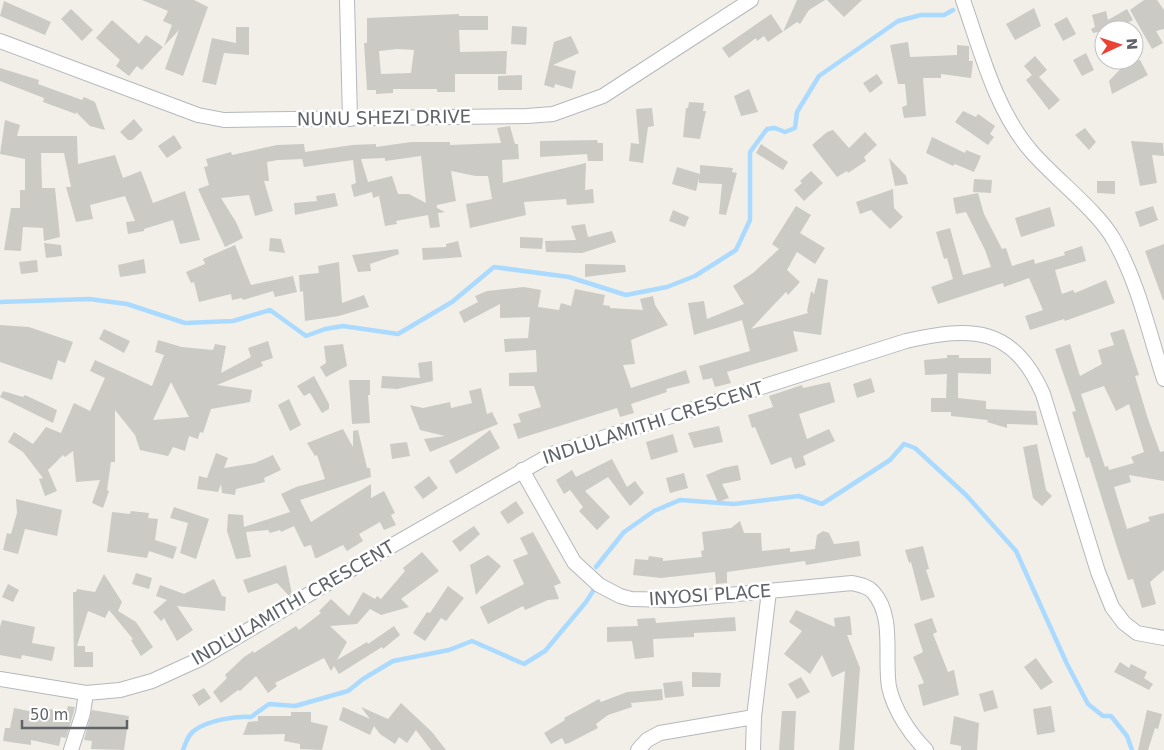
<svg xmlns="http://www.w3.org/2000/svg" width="1164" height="750" font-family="'DejaVu Sans',sans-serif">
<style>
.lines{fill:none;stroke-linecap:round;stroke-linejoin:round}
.stream{stroke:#aadaff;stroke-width:4.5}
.building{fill:#cccac5;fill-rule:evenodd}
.minor-casing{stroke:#b5b8bc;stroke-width:16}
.minor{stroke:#fff;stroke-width:14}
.labels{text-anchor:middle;stroke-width:5;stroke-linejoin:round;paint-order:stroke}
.street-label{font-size:18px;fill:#5f6368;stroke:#fff}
</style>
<rect width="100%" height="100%" fill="#f1efe8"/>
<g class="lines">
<g class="stream">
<path d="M0,302L89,299L127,304L185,323L233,321L270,310L306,336L325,329L343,326L398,334L452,302L494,267L569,277L626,295L667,287L695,276L736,250L750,220V152L767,129L775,128L785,132L795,128L797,112L819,76L898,21L921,15H944L953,10"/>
<path d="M596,567L624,532L654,511L680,500L734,504L799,496L822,504L890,460L904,444L915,448L966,495L1016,551L1067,664L1088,704L1103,716H1111L1127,736L1132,750"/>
<path d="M183,750C186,743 188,734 195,730C209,720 235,716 251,717L269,704L295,706L348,691L363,679L393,661L449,650L472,641L524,664L545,651L586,602L595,588"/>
</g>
</g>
<g class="building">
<path d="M142,0H194L208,7L183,76L165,69L179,30L164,46L172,25L163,21L168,11Z"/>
<path d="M797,0H825L809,10L800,24L797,22L768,42L764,36L757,41L756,38L729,58L722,48L771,14L783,32Z"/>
<path d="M827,0H862L844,17Z"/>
<path d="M1144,0H1157L1164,10V29L1156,31L1163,43L1152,49L1130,10Z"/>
<path d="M4,1L51,22L45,35L0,16Z"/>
<path d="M1034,8L1041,26L1015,40L1006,24Z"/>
<path d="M71,9L93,30L82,41L61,19Z"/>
<path d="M1127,9L1133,20L1118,28L1093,33L1091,29L1095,27L1092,15L1106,11L1108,20Z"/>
<path d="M459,14V16H488V30H459L460,52L507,51L506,74H455V92H437V89H393V93L376,94V90H367L364,43H367V18ZM397,49L414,50L411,73L381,74L379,51Z"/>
<path d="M1067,17L1076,34L1063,41L1054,24Z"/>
<path d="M112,20L139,44L146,35L163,47L142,70L137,66L129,76L116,66L120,60L96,38Z"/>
<path d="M512,26L527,27L526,45L511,44Z"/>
<path d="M236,27H249V55L224,53L216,85L202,82L212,38L236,43Z"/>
<path d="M571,36L579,53L553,65L576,71L572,89L555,84L554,88L544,85L554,42Z"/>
<path d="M908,42L910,57L957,55V45L969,46V61H973L971,78L941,74V78H923L926,116L904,118L902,107L907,105L905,84H898L890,45Z"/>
<path d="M1086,53L1094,70L1082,76L1073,60Z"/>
<path d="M1035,56L1047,70L1039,77L1060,100L1049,110L1026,80L1032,75L1024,66Z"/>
<path d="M1129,60H1140L1148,75L1112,94L1109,81Z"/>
<path d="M0,68L39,80L38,84L82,100L84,97L95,102L105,130L90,126L76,112V114L43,102L44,98L0,81Z"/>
<path d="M877,74L883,83L870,93L863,83Z"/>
<path d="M522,75V90H498V76Z"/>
<path d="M749,89L758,112L741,116L734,96Z"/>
<path d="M689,102L704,103L703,111H706L700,139L683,137L686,108H688Z"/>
<path d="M652,108L654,126L648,127L643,163L629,161L631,143L639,144L636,109Z"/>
<path d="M963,111L976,117L978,114L995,126L990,134L994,137L988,145L955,122Z"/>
<path d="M134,119L143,130L132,140H128L120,132Z"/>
<path d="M5,120L20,125L17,136H77L78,164L115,155L123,178L141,171L153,203L185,191L200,240L180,244L173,220L144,229V231L128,234L126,222L135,221L125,196L90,205L93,219L76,222L66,187H71L64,153H41L42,188H55L60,237L44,241L43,228L23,227L21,251L4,250L11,208H20V190H25V159L0,154Z"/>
<path d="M510,126L515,144H518L519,159L502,160L503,183L586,163L585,190L593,189L594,203L567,205L566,199L524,202L526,215L470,228L466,204L492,199L488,176H476L451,171L456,201L437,205V208L445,212L438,213L440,227L430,228L428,215L396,221L397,224L385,226L379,196L373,198L372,192L354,197L351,185L356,183L353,160L304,167L302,159L278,160L267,162L269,181H264L273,211L255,216L249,195L221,198L236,222L243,238L225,247L198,189L209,185L204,167L208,166L206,159L231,152L232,155L277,145L304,144L305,152L352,145L376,144V147L411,142H450V145L501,143L497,128ZM421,156L426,203L409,194H398L392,176L368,182L361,159L385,158V161Z"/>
<path d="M1085,128L1096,142L1089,150L1075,135Z"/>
<path d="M833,130L849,148L865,132L877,145L864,157L866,161L848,173L847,171L837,177L812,145L827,132Z"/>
<path d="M174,135L182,148L167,158L158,146Z"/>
<path d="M932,137L965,153L966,150L981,156L974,172L955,164L953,166L926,153Z"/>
<path d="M597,140L598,143H603V161H588L587,154L540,157V141Z"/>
<path d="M1131,141L1163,143L1164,156L1152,155L1157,183L1140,186Z"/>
<path d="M761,144L788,162L783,170L756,153Z"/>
<path d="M889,158L906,176L908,184L895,186Z"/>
<path d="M700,165L733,168L732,172L737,173L726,215L719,214L722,184L699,183V178L696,191L672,184L677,167L700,174Z"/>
<path d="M811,171L823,183L804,201L794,190L802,183L800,181Z"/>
<path d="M974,179L992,180L991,193L973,192Z"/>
<path d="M1097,181H1115V194L1097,193Z"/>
<path d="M893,189L894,208L903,217L890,229L871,210L860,214L856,202Z"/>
<path d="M335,193L338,206L295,215L294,203L317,201L316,196Z"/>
<path d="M978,193L984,214L1002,249L1006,248L1012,266L1034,259L1035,264L1065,255L1064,252L1082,246L1086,261L1055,270L1062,294L1073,290L1075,293L1106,280L1115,303L1065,321L1064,319L1030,330L1025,316L1043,310L1029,278L1004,287L1003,283L938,304L931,287L953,279L947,258L944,259L936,232L950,228L963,275L991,267L985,250L966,212L956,214L953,198Z"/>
<path d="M796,206L811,215L800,233L825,248L815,264L797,252L787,270L800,282L788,295L786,292L751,329L808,313L807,311L811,291L814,294L818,278L828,280L821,335L793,331L798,351L727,372L731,383L715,387L712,378L703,380L699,366L750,351L742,320L694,335L688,303L704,301L707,319L744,304L733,286L753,273L779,249L772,244Z"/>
<path d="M1153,206L1158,220L1140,227L1135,212Z"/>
<path d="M1050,207L1055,226L1021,237L1015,218Z"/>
<path d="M673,210L689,217L685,227L669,221Z"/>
<path d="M585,224L588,237L612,231L616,242L582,253L546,252L545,241L576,240L571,226Z"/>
<path d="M520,237L543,238L542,249L520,248Z"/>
<path d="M270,238L281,239L285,253L269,251Z"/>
<path d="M458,241L462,257L423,260L422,248L446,247V244Z"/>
<path d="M44,243L61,245L62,256L46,258Z"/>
<path d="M1164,244V300H1163L1145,251Z"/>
<path d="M235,245L251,285L293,276L297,292L275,297L273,291L243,300L242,298L232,300L231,294L199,302L194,282L191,283L186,272L205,264L203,259Z"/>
<path d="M398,249L399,254L370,264L371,271L358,272L352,255Z"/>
<path d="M144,259L146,273L120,277L118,265Z"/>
<path d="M37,260L38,272L21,274L19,262Z"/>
<path d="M339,262L342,303L364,295L369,307L339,316L305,321L303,291L300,292L299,275L319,273L318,266Z"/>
<path d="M585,264L625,265L626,272L585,277Z"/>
<path d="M524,287L541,290L538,307L559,310L561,303L571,306L575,289L605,295L603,305L610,306V308L643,310L640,299L653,296L655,305L668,325L631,340L635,364L623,365L631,388L686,370L690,383L666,389L667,392L631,404L634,413L620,417L617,408L518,439L513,424L521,422L518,414L541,407L534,386H509V373L537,372L536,350L505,352L504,339L528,338L530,317L500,318V304L464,323L459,312L478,302L475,296L487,291Z"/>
<path d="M0,325L29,327L73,342L65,363L58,360L52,380L0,362Z"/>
<path d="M104,329L130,341L124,353L99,339Z"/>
<path d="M1124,329L1139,375L1135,376L1148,419L1160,452L1164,451V481L1129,475L1131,482L1114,487L1127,529L1150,521L1148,517L1164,513V570L1150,582L1156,604L1142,608L1133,579L1128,580L1116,544L1089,457L1086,458L1072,412L1076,411L1055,349L1070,344L1080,376L1102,364L1098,350L1114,345L1110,333ZM1104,386L1116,411L1129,404L1144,452L1131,457L1134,463L1109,470L1108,466L1105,467L1081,394Z"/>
<path d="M158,340L182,347L213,350L215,344L226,346L221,373L251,357L248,348L268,341L273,358L261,362L263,366L217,385L252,390L250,402L211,409L203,433L200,432L198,439L189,436L185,451L173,447L168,456L140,450L135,435L115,410V462H111L107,490L109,491L103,508L92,503L100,480L76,482L73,451L65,457L63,455L48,470L57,491L45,496L39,479L43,478L23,452L8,442L14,432L33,444L46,427L61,433L74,403L90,411L105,378L90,371L95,360L152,386L164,355L155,352ZM171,382L189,417L153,420Z"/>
<path d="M343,344L347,366L326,377L320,367L326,363L324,346Z"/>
<path d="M947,355H959V358H991V374L958,373V398L986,401V409L1036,411L1038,425L1007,424V428L987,422L988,420L951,416V412H931V398H946L947,374L925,375L924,360L947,358Z"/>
<path d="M432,361L433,381L397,389L381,388L382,376L420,378L418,363Z"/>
<path d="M314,376L329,404V409L322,413L310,393L304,396L297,386Z"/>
<path d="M871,378L875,392L857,398L853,384Z"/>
<path d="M349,380H370V395H368L370,423L352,424Z"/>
<path d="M830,382L835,402L799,414L807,439L829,429L835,441L803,456L806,465L795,469L791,457L771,465L755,427L752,428L748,415L773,407L769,396L802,385L803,388Z"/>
<path d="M481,388L487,414L492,412L498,424L430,452L424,439L445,436L420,430L410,405L423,408L450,402L451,408L472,403L469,391Z"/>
<path d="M3,391L23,397L25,395L57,410L53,423L0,397Z"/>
<path d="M289,399L301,425L290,431L278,405Z"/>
<path d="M719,426L723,442L694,448L688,433Z"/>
<path d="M343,429L353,447V431L358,430L367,468H370L371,477L300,500L311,522L371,484V498L384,491L395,513L391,515L396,525L384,530L380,522L359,534L363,541L347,551L343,545L317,558H315L311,545L304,547L294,526L281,532L280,530L270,533L268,530L246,532L251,557L236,559L227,531L228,514L243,515L244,527L290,512L281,494L296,487L325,479L317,455L315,456L307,443Z"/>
<path d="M490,430L500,448L456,474L449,461Z"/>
<path d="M673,434L678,452L651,460L646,442Z"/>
<path d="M407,442L410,456L392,459L390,444Z"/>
<path d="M1037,444L1046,490L1052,496L1042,506L1033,498L1023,447Z"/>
<path d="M216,453L228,458L224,468L255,463L273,455L281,470L264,478L265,482L236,489L235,495L222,493L221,484L218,492L197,489L199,476L207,478Z"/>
<path d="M612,459L627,487L635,481L644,493L630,506L608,477L585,491L610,517L597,530L579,511L583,507L570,490L564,494L556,480L572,470L576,477Z"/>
<path d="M738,465L741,480L722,484L729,498L718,502L706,475L723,468Z"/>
<path d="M684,473L688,488L670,493L666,478Z"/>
<path d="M429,476L438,488L423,499L414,487Z"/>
<path d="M16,499L62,510L57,536L25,529L18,554L3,550L7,533L11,534L17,513Z"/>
<path d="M516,501L524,513L508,524L500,512Z"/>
<path d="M174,507L209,519L196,559L180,553L188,523L170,518Z"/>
<path d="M131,511L149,513L148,518L158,519L155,540L177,547L173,559L149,551L147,558L107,552L112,512L130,514Z"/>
<path d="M740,521L744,533H761L762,551L790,548V552L815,549L817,535L823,531L829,533L834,544L859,541L861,556L806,565L805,561L727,572V583L716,584L715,572L661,578L633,575L635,559L648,560L649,556L663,558V561L702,557L701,551L704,550L702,532L731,528Z"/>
<path d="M474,526L480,534L460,552L452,541Z"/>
<path d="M533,532L561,583L554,586L559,599L548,600L525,610L523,606L488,624L480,607L524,584L513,560L528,554L520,538Z"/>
<path d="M923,546L929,569L926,570L935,597L921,601L911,562L909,563L905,550Z"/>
<path d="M422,552L439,571L401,599L409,607L381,615L370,609L357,624L330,626L347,642L337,660L367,642L368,644L394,626L400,635L383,649L382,647L339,674L334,666L331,671L324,658L275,683L277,686L268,693L256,676L240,691L238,690L221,703L213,692L227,678L225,675L244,657L253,651L254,653L296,626L299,630L321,613L319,611L331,599L349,616L363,592L375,599L377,596L381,599L405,571L403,568Z"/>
<path d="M488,555L501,566L476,595L470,565Z"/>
<path d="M286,565L292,594L289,596L277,583L248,593L243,580Z"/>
<path d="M136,573L152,578L149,589L132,584Z"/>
<path d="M104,574L122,602L118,611L136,622L153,647L141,656L131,640L133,639L109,610L105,618L88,611L77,646H85V652H93V667H74L73,592H76L77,589L95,592Z"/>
<path d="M214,579L222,596L226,597L225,611L177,606L193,630L177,641L164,618L161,621L153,612L167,600L156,596L160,585L184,594Z"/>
<path d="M8,584L19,590L13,602L2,597Z"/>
<path d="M448,586L464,598L446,621L441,618L425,641L413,633L427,612L430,613Z"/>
<path d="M796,610L835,627L834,618L850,616L852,635H847L860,668L854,750H839L845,671L832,677L822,655L810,674L784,654L802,631L789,622Z"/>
<path d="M735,617L736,631L694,633V637L653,639L654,657L635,659L632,641L607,642V627L638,626L637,619L655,618L656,623Z"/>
<path d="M932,618L937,632L933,634L948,672L954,670L959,695L923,706L918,685L924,683L913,657L923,652L914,624Z"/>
<path d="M2,620L35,627L32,643L55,647L52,661L22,655L21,659L0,655V627Z"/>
<path d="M1036,658L1053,682L1041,690L1024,667Z"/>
<path d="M1120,662L1129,668L1131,664L1147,672L1144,678L1153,684L1149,690L1114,672Z"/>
<path d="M692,672L721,673L720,687H692Z"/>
<path d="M801,677L810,692L797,699L788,684Z"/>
<path d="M682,681L684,696L665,698L663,683Z"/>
<path d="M204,688L211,698L199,706L192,695Z"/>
<path d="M662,689L663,700L631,703L632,707L608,715L596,724L598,728L569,743L565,744L562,738L551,744L544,733L565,720L564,718L599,699L601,702L627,692Z"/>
<path d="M993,690L998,708L984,712L979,694Z"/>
<path d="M401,703L432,732L446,750H431L416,730L407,743L399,737L395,744L380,734L374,726L370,735L339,720L343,707L370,719L361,707L388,719Z"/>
<path d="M68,706L75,707L74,711L66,738L61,737L59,746L31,740V745L3,741L5,728H10L14,708L44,714L45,708L66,712Z"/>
<path d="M1051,706L1055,732L1037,735L1033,709Z"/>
<path d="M92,710L129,716L124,750L91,749L92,741L84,740Z"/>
<path d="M1147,710L1162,714L1158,729L1155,728L1148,750H1138Z"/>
<path d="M782,711H796L794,750H779Z"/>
<path d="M291,712H311V722L328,726L322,750L300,749V744L284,741L285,734L243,735L248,722L258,721V716H291Z"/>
<path d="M954,716L979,723L977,750H961V746L950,744Z"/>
</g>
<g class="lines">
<defs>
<g id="minor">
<path d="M347,0L350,119"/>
<path d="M963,0C981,51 995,109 1031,151C1054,178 1098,211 1114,240C1138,282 1149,333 1164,379"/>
<path d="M0,41L198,115L224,120L527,116L553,114L603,96L751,0"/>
<path d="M522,470L574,562L599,585L620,596L631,599L675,600L852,583C860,585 868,586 873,592C895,616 884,657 889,687C894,710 910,734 926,750"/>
<path d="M0,679L86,693L120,690L152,681L198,660L372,557L552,454L906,341C972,326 1013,326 1043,394L1098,572L1112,607L1124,623L1137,633L1164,638"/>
<path d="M71,750L83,713L86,693"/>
<path d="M638,750L647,740L660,733L754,717"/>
<path d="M753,750L754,717L769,591"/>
</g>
</defs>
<use href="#minor" class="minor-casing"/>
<use href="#minor" class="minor"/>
</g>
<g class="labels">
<g class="street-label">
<text transform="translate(384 118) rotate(-1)" y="6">NUNU SHEZI DRIVE</text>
<text transform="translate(653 423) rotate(-18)" y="6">INDLULAMITHI CRESCENT</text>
<text transform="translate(710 595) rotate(-4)" y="6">INYOSI PLACE</text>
<text transform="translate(293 603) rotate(-30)" y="6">INDLULAMITHI CRESCENT</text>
</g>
</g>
<g transform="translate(1119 45) rotate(86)"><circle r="24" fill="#ffffff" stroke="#bfc1c3"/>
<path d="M0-4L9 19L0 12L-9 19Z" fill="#ea4335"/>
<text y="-8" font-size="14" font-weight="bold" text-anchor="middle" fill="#5f6368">N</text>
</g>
<path d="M22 720v8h105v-8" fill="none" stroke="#5f6368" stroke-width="2.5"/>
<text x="30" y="720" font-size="15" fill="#5f6368" stroke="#ffffff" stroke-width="4" paint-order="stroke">50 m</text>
</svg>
